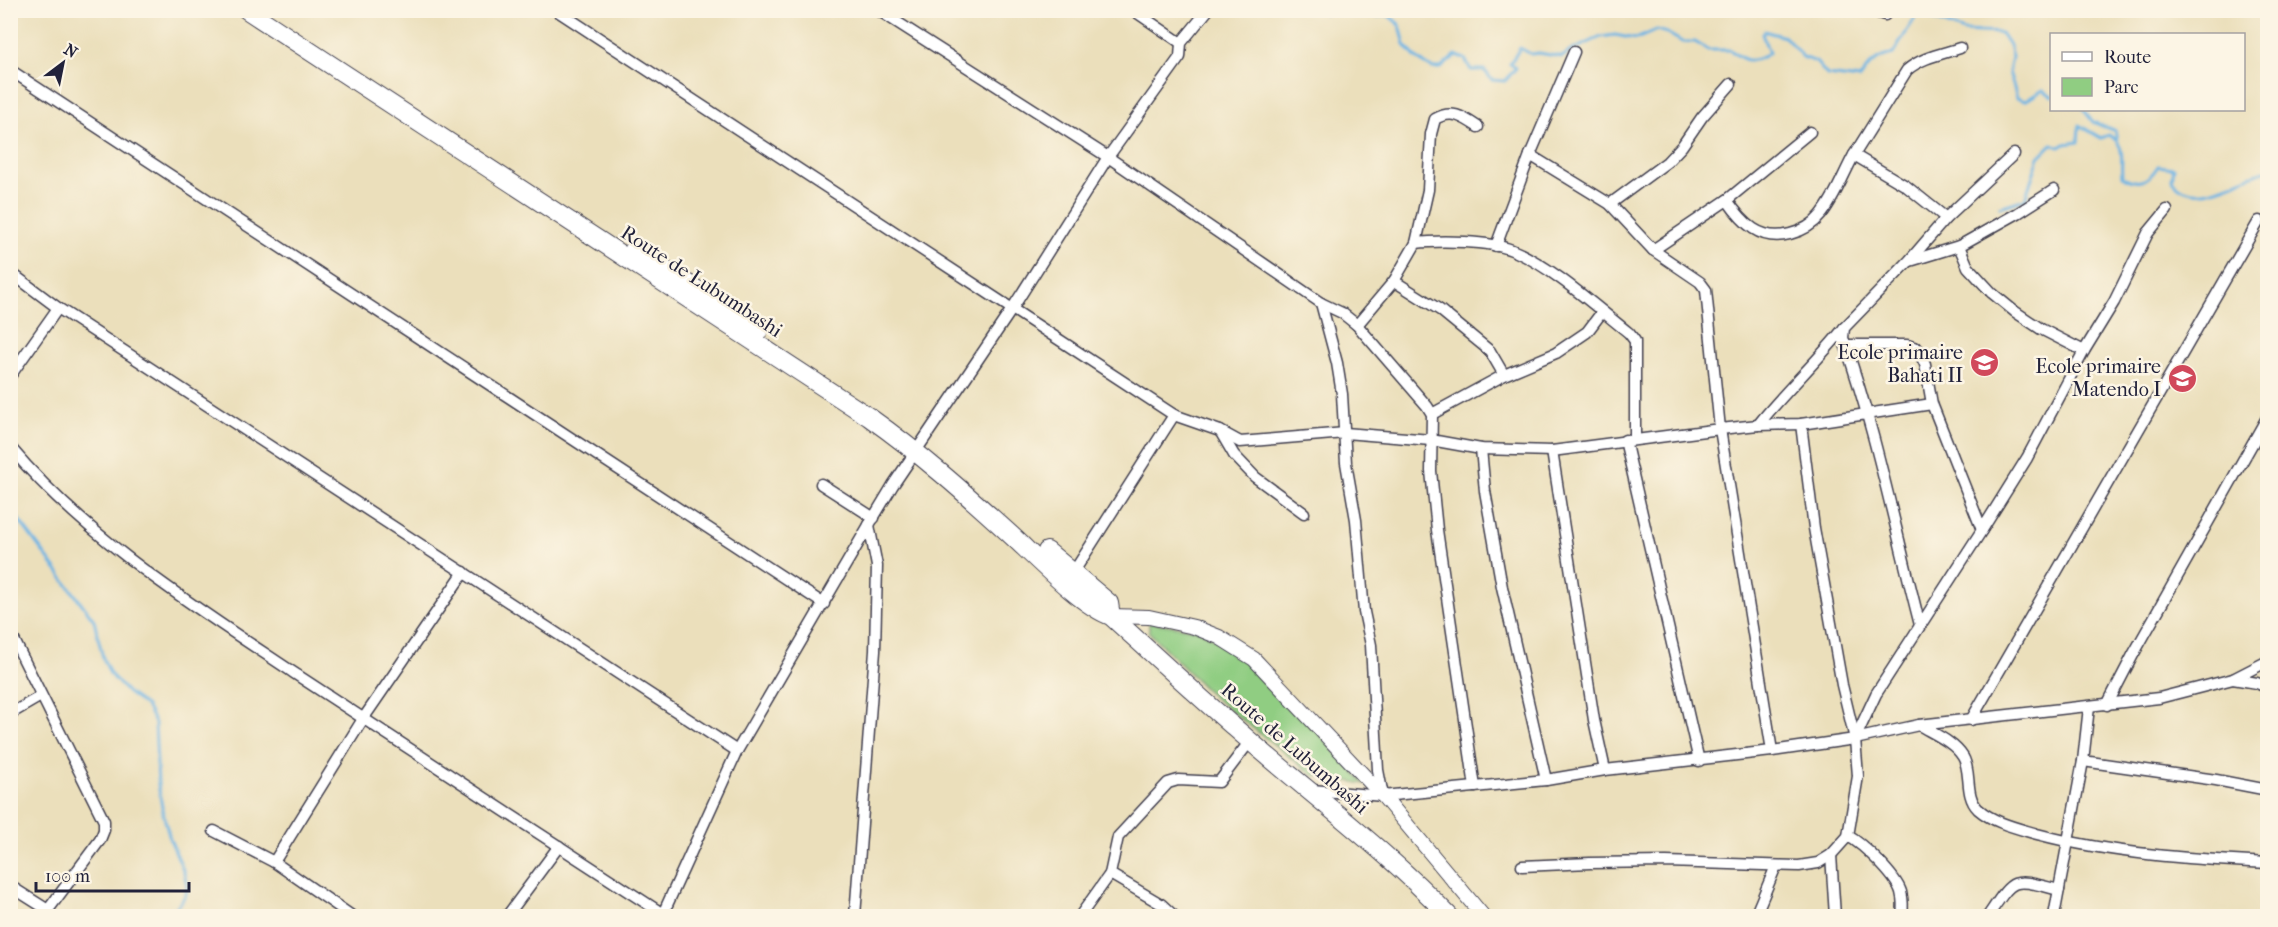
<svg xmlns="http://www.w3.org/2000/svg" width="2278" height="927" font-family="'IM FELL French Canon',serif">
<style>
.green{fill:#90cd82;stroke:#59785e;stroke-width:1.5}
.lines{fill:none;stroke-linecap:round;stroke-linejoin:round}
.stream{stroke:#6cb4e4;stroke-width:3}
.minor-casing{stroke:#403e4e;stroke-width:13}
.tertiary-casing{stroke:#403e4e;stroke-width:16}
.trunk-casing{stroke:#403e4e;stroke-width:20}
.minor{stroke:#fff;stroke-width:10}
.tertiary{stroke:#fff;stroke-width:14}
.trunk{stroke:#fff;stroke-width:18}
.labels{text-anchor:middle;stroke-width:5;stroke-linejoin:round;paint-order:stroke}
.street-label{font-size:20px;fill:#22223b;stroke:#fcf5e5}
.poi-label{font-size:20px;fill:#22223b;stroke:#fcf5e5;text-anchor:end}
</style>
<rect width="100%" height="100%" fill="#fcf5e5"/>
<filter id="ink" filterUnits="userSpaceOnUse"><feTurbulence type="fractalNoise" baseFrequency=".0167" numOctaves="2"/><feDisplacementMap in="SourceGraphic" scale="12" xChannelSelector="R" yChannelSelector="G"/><feConvolveMatrix kernelMatrix="1 2 1 2 8 2 1 2 1" color-interpolation-filters="sRGB"/></filter>
<filter id="wash" filterUnits="userSpaceOnUse"><feTurbulence type="fractalNoise" baseFrequency=".008" numOctaves="4" result="noise"/><feDisplacementMap in="SourceGraphic" scale="24" xChannelSelector="R" yChannelSelector="G"/><feGaussianBlur stdDeviation="1.35" result="paint"/><feColorMatrix in="noise" values="0 0 0 0 0 0 0 0 0 0 0 0 0 0 0 0 0 1.4 0 .05"/><feComposite in="paint" operator="in"/></filter>
<g filter="url(#wash)">
<rect width="100%" height="100%" fill="#ebdfbb"/>
<path class="green" d="M1149,622L1199,630L1255,662L1365,784L1313,775L1212,696L1149,632Z"/>
<g class="lines">
<g class="stream">
<path d="M1321,10L1325,14L1331,10"/>
<path d="M1367,10L1377,17L1387,14L1400,25L1405,45L1416,58L1432,68H1441L1456,55L1465,59L1471,70H1484L1492,80L1505,81L1516,68L1510,64L1520,48L1531,54L1539,53L1562,57L1572,50L1601,37L1615,35L1636,39L1657,30L1667,33L1682,42H1695L1708,50H1730C1745,62 1753,64 1769,53L1762,34L1764,31L1785,37L1803,57L1816,62L1827,75L1860,79C1868,65 1877,57 1893,54L1918,13L1964,31L2001,33L2009,45L2012,57L2009,72L2017,98L2025,101L2043,90L2052,96"/>
<path d="M2084,110L2093,122L2115,131L2117,138"/>
<path d="M2000,207L2025,199L2039,157L2052,144L2060,147L2065,144L2078,142L2079,125L2101,138L2109,135C2127,146 2120,158 2122,176C2138,186 2148,182 2158,166L2174,168L2172,179C2193,210 2238,178 2264,171L2268,172"/>
<path d="M10,508L94,620L103,658L110,674L128,693L146,706L155,723L158,784L163,813L170,839L184,872L187,886L186,894L181,902L168,916"/>
</g>
</g>
</g>
<g filter="url(#ink)">
<g class="lines">
<defs>
<g id="minor">
<path d="M556,10L1174,415L1220,431L1240,442L1345,433L1431,440L1481,449L1552,451L1720,429L1758,425L1801,424L1932,404"/>
<path d="M878,10L1108,157L1321,303L1342,313L1357,325L1427,406L1432,414L1431,471L1437,530L1475,787"/>
<path d="M1133,10L1181,43"/>
<path d="M1869,10L1885,15"/>
<path d="M10,70L824,604"/>
<path d="M1530,155L1610,204L1653,250L1700,282L1706,290L1720,429L1772,751"/>
<path d="M1727,200C1743,223 1760,242 1790,234C1802,231 1813,225 1821,215C1835,198 1843,175 1854,155"/>
<path d="M1610,204L1667,162L1682,146L1702,117L1731,84"/>
<path d="M1946,218L1906,186L1854,155L1907,70C1922,57 1942,54 1960,48"/>
<path d="M1416,243L1428,190L1431,134L1435,119C1452,109 1463,117 1478,127"/>
<path d="M1496,246L1530,155L1574,52"/>
<path d="M1959,246L1968,267L1992,293L2014,311L2041,329L2084,351"/>
<path d="M1653,250L1727,200L1810,132"/>
<path d="M1910,261L1959,246L2018,213L2054,190"/>
<path d="M10,272L58,308L737,751"/>
<path d="M1394,281L1416,243C1440,240 1490,241 1512,250C1551,266 1595,306 1629,333L1635,341V439"/>
<path d="M1321,303L1337,363L1342,394L1346,463L1356,520L1364,612L1371,645L1378,770L1383,796"/>
<path d="M1357,325L1394,281L1440,310L1490,351L1504,375"/>
<path d="M1846,345H1907L1917,348L1925,364L1932,404L1982,530"/>
<path d="M10,376L58,308"/>
<path d="M1432,414L1504,375L1556,353L1587,332L1602,312"/>
<path d="M1758,425C1785,391 1817,362 1844,328"/>
<path d="M1220,431L1234,455L1255,477L1304,513"/>
<path d="M1625,440L1699,761"/>
<path d="M10,447C88,540 194,606 294,673C416,754 540,834 663,914"/>
<path d="M1481,449L1485,491L1502,587L1546,780"/>
<path d="M1552,451L1594,720L1605,770"/>
<path d="M821,484L874,518"/>
<path d="M1073,573L1174,415"/>
<path d="M1920,625C1895,529 1876,431 1843,338L1844,328L1909,261L1946,218L2014,154"/>
<path d="M10,632L104,821V830L100,840L48,910L46,916"/>
<path d="M2233,679L2257,683L2268,688"/>
<path d="M2107,705L2133,655L2268,416"/>
<path d="M10,714L41,696"/>
<path d="M1971,720L2259,221"/>
<path d="M1919,725C1934,734 1954,742 1963,757C1972,772 1964,795 1978,809C1994,823 2017,828 2037,834C2112,854 2190,859 2268,863"/>
<path d="M1855,739L1876,694L1982,530L2027,458L2084,351L2114,302L2148,233L2167,210"/>
<path d="M2083,761L2216,780L2268,790"/>
<path d="M1312,790L1383,796L1546,780L1605,770L1772,751L1855,739L1919,725L2159,698L2233,679L2268,661"/>
<path d="M214,831L274,862L352,916"/>
<path d="M1848,836C1863,844 1896,876 1901,892C1903,900 1903,909 1902,916"/>
<path d="M1831,855L1835,916"/>
<path d="M274,862L363,719L464,572"/>
<path d="M1522,866L1590,863L1666,862L1799,866L1818,863L1831,855L1848,836L1858,776L1855,739L1842,685L1814,528L1801,424"/>
<path d="M10,886L48,910"/>
<path d="M507,916L559,846"/>
<path d="M662,916L737,751L869,525L893,485L1012,309L1108,157L1180,57L1181,43L1208,10"/>
<path d="M855,916L875,651L877,566L869,525"/>
<path d="M1080,916L1110,874"/>
<path d="M1174,916L1161,904L1110,874L1118,837L1168,783L1178,780L1219,782L1250,741"/>
<path d="M1755,916L1776,866"/>
<path d="M1988,916C2015,876 2011,878 2059,890"/>
<path d="M2054,916L2083,761L2089,707"/>
</g>
<path id="tertiary" d="M1111,616L1149,617L1194,627L1219,637L1254,659L1383,796L1483,916"/>
<g id="trunk">
<path d="M247,10L869,417C920,453 965,493 1011,535C1036,558 1082,606 1111,616C1157,658 1203,701 1250,741C1317,799 1388,852 1449,916"/>
<path d="M634,249L759,330"/>
<path d="M1047,551L1109,603L1111,616"/>
</g>
</defs>
<use href="#minor" class="minor-casing"/>
<use href="#tertiary" class="tertiary-casing"/>
<use href="#trunk" class="trunk-casing"/>
<use href="#minor" class="minor"/>
<use href="#tertiary" class="tertiary"/>
<use href="#trunk" class="trunk"/>
</g>
</g>
<defs>
<symbol id="school-disc" viewBox="-11 -11 22 22"><circle r="9.5" fill="#d1495b" stroke="#fcf5e5"/><path d="M0-5L7-2L0 1L-7-2ZM-4 1L0 2.5L4 1V4Q0 6-4 4Z" fill="#fff"/></symbol>
</defs>
<g fill-rule="evenodd">
<use href="#school-disc" x="1968" y="346" width="33" height="33"/>
<use href="#school-disc" x="2166" y="362" width="33" height="33"/>
</g>
<g class="labels">
<g class="street-label">
<text transform="translate(702 281) rotate(33)" y="7">Route de Lubumbashi</text>
<text transform="translate(1295 748) rotate(41)" y="7">Route de Lubumbashi</text>
</g>
<g class="poi-label">
<text x="1963" y="359">Ecole primaire<tspan x="1963" dy="23">Bahati II</tspan></text>
<text x="2161" y="373">Ecole primaire<tspan x="2161" dy="23">Matendo I</tspan></text>
</g>
</g>
<rect width="2278" height="927" fill="none" stroke="#fcf5e5" stroke-width="36"/>
<rect x="2050" y="33" width="195" height="78" fill="#fcf5e5" stroke="#a5a1a1" stroke-width="1.5"/>
<rect x="2062" y="52" width="30" height="9" fill="#ffffff" stroke="#a5a1a1" stroke-width="1.5"/>
<text x="2104" y="63" font-size="18" fill="#22223b">Route</text>
<rect x="2062" y="78" width="30" height="18" fill="#90cd82" stroke="#a5a1a1" stroke-width="1.5"/>
<text x="2104" y="93" font-size="18" fill="#22223b">Parc</text>
<g transform="translate(63 63) rotate(32)" stroke="#fcf5e5" stroke-width="4.5" paint-order="stroke">
<path d="M0-4.5L10 22L0 15L-10 22Z" fill="#22223b"/>
<text y="-9" font-size="16" font-weight="bold" text-anchor="middle" fill="#22223b">N</text>
</g>
<path d="M36 882v9h153v-9" fill="none" stroke="#22223b" stroke-width="3"/>
<text x="45" y="882" font-size="18" fill="#22223b" stroke="#fcf5e5" stroke-width="4.5" paint-order="stroke">100 m</text>
</svg>
